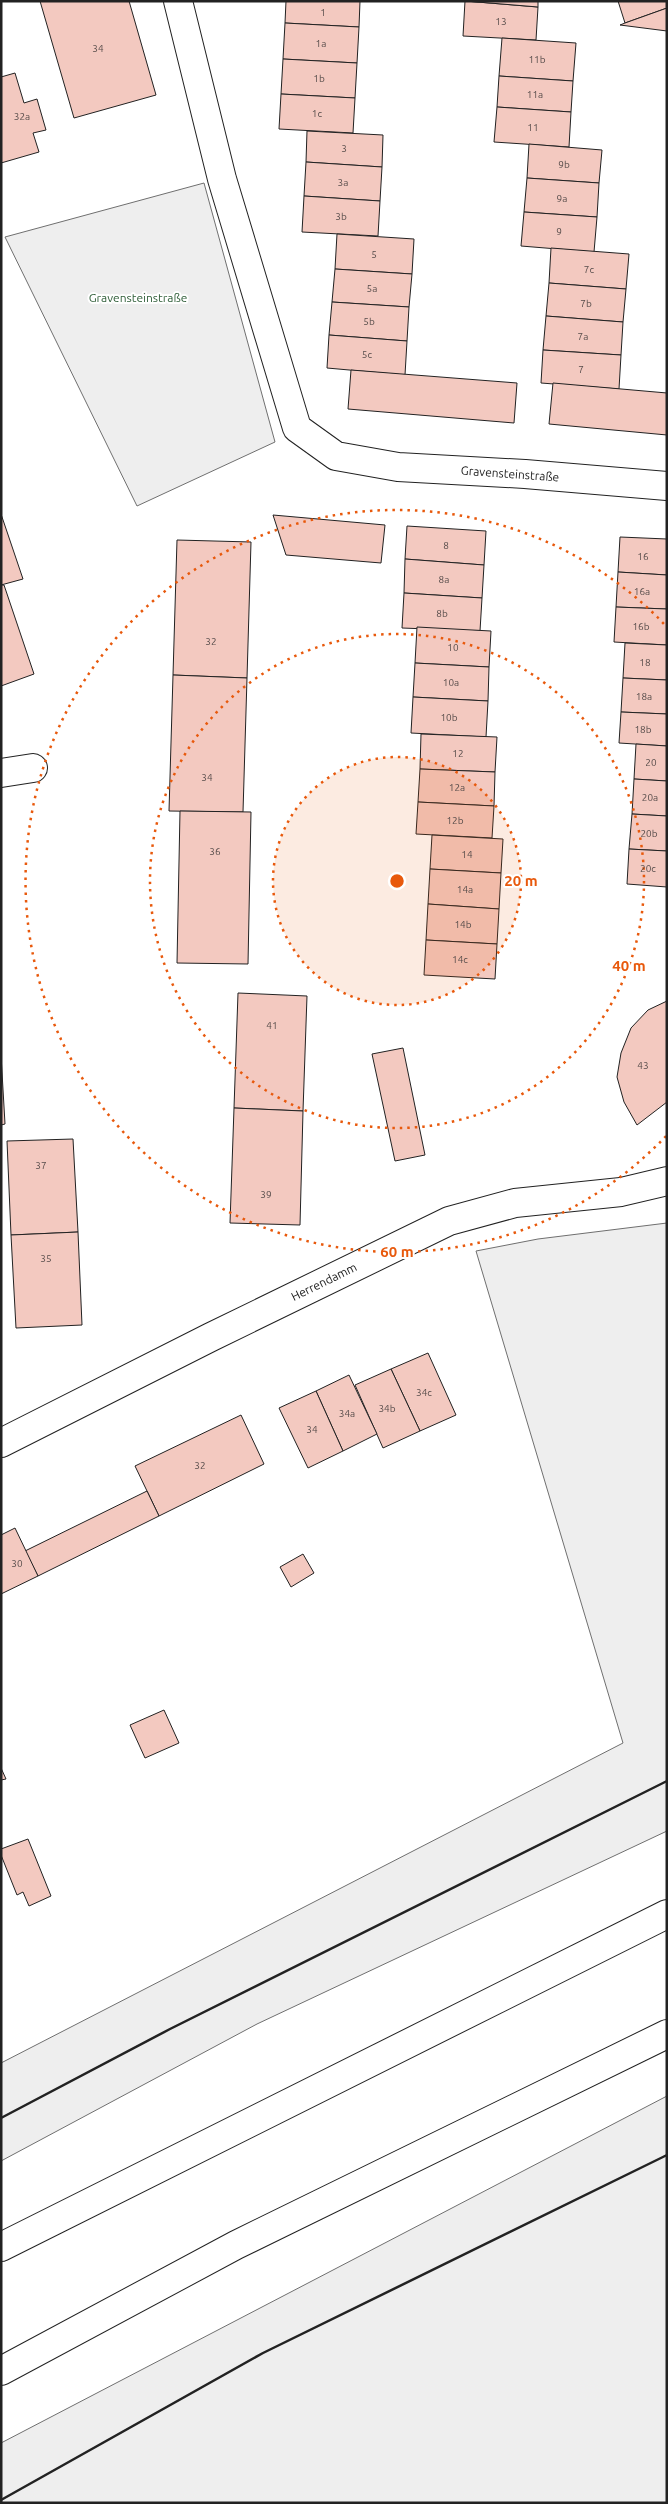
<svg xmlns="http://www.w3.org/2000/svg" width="668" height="2504" font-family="Ubuntu,sans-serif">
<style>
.green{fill:#eee;stroke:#6f6f6f}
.building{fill:#f3c9c0;stroke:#222}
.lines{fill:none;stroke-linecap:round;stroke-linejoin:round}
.street-casing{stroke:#222;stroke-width:30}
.highway-casing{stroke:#222;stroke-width:30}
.street{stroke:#fff;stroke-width:28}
.highway{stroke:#fff;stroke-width:28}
.wall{stroke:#222;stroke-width:2.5}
.ring{fill:none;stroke:#e8590c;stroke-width:2.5;stroke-dasharray:2.5 5}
.labels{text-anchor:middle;stroke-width:4;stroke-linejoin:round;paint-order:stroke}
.number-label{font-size:10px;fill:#564c4a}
.park-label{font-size:12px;fill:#2f5e38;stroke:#fff}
.street-label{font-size:12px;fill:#222;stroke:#fff}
.centre{fill:#e8590c;stroke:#fff;stroke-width:2.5}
.ring-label{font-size:15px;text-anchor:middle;font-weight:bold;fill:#e8590c;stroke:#fff;stroke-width:4;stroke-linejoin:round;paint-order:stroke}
</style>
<rect width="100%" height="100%" fill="#fff"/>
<g class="green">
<path d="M204,183L275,442L137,506L5,237Z"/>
<path d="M667,1223V1831L257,2024L1,2161V2063L623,1743L476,1251L538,1239Z"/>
<path d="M667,2096V2503H1V2443Z"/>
</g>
<g class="building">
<path d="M40,1H129L156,95L74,118Z"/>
<path d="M286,1H360L359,27L285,23Z"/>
<path d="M465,1L538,7L536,40L463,36Z"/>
<path d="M465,1H538V7Z"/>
<path d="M618,1H667V8L625,23Z"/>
<path d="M667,8V31L620,25L625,23Z"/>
<path d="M285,23L359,27L357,63L283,59Z"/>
<path d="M502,38L576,43L573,81L499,76Z"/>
<path d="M283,59L357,63L355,98L281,94Z"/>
<path d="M15,73L24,103L37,99L46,130L33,133L39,152L1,163V77Z"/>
<path d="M499,76L573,81L571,112L497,107Z"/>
<path d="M281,94L355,98L353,133L279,129Z"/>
<path d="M497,107L571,112L569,147L494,142Z"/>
<path d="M307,131L383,135L382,167L306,162Z"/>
<path d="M529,144L602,150L599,183L527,178Z"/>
<path d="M306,162L382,167L380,201L304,196Z"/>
<path d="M527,178L599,183L597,217L524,212Z"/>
<path d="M304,196L380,201L378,236L302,232Z"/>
<path d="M524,212L597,217L594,252L521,246Z"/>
<path d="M337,234L414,239L412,274L335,269Z"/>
<path d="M551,248L629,254L626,289L549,283Z"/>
<path d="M335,269L412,274L409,307L332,302Z"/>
<path d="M549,283L626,289L623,322L546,316Z"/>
<path d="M332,302L409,307L407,341L329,335Z"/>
<path d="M546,316L623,322L621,355L543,350Z"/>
<path d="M329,335L407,341L405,375L327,368Z"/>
<path d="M543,350L621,355L619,389L541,383Z"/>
<path d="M351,370L517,383L514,423L348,409Z"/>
<path d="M553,383L667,393V435L549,424Z"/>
<path d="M1,514L23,579L1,585Z"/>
<path d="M273,515L385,525L381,563L286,555Z"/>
<path d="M407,526L486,531L484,565L405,559Z"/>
<path d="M620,537L667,539V575L618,572Z"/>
<path d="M177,540L251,542L247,678L173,675Z"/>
<path d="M405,559L484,565L482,598L404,593Z"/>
<path d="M618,572L667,575V609L616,607Z"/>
<path d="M1,585H4L34,674L1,686Z"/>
<path d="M404,593L482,598L480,631L402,628Z"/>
<path d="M616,607L667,609V645L614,642Z"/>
<path d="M417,627L491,631L489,667L415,663Z"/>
<path d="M625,643L667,645V680L623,678Z"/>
<path d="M415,663L489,667L488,701L413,697Z"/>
<path d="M173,675L247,678L243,812L169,811Z"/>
<path d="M623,678L667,680V714L621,712Z"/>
<path d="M413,697L488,701L486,737L411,733Z"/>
<path d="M621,712L667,714V746L619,743Z"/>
<path d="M421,734L497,737L495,772L420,769Z"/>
<path d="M636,744L667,746V781L634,779Z"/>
<path d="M420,769L495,772L494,806L418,802Z"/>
<path d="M634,779L667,781V816L632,814Z"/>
<path d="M418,802L494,806L492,838L416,834Z"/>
<path d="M180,811L251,812L248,964L177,963Z"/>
<path d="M632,814L667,816V851L629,849Z"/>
<path d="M432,835L503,839L501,873L430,869Z"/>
<path d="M629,849L667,851V887L627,884Z"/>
<path d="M430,869L501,873L499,909L428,904Z"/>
<path d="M428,904L499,909L497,944L426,940Z"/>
<path d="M426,940L497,944L495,979L424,975Z"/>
<path d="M238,993L307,996L303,1111L234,1108Z"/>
<path d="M667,1001V1102L637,1125L624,1102L617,1077L621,1053L631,1028L648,1010Z"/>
<path d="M403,1048L425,1155L395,1161L372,1054Z"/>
<path d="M1,1055L5,1124L1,1125Z"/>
<path d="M234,1108L303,1111L300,1225L230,1223Z"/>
<path d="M73,1139L78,1232L11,1235L7,1141Z"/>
<path d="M78,1232L82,1325L16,1328L11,1235Z"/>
<path d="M428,1353L456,1415L420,1431L391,1369Z"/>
<path d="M391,1369L420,1431L383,1448L355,1385Z"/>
<path d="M349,1375L377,1434L343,1451L316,1391Z"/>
<path d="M316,1391L343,1451L308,1468L279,1408Z"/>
<path d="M241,1415L264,1464L159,1516L135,1466Z"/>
<path d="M147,1491L159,1516L38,1576L25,1551Z"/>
<path d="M15,1528L38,1576L1,1594V1535Z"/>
<path d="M303,1554L314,1573L291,1587L280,1567Z"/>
<path d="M164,1710L179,1743L145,1758L130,1725Z"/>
<path d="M1,1768L6,1779L1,1780Z"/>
<path d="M28,1839L51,1896L29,1906L23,1892L17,1895L1,1855V1849Z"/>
</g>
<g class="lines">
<defs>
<g id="street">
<path d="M178,1L222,179L297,428L336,456L398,467L525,474L667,486"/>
<path d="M1,773L33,768"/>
<path d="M1,1443L211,1337L449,1221L515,1203L621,1192L667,1181"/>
</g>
<g id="highway">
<path d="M1,2247L667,1914"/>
<path d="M1,2371L236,2245L667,2034"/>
</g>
</defs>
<use href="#street" class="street-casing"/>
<use href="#highway" class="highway-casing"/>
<use href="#street" class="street"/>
<use href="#highway" class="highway"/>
<g class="wall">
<path d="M1,2118L170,2029L667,1781"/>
<path d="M1,2500L263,2353L667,2155"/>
</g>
</g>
<circle cx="397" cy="881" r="124" fill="#e8590c" fill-opacity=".12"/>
<g class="ring">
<circle cx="397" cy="881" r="124"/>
<circle cx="397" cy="881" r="247"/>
<path d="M666 1136A371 371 0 1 1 666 626"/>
</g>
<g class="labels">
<g class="number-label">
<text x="323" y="16">1</text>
<text x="501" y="25">13</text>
<text x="321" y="47">1a</text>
<text x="98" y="52">34</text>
<text x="537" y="63">11b</text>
<text x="319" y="82">1b</text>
<text x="535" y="98">11a</text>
<text x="317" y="117">1c</text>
<text x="22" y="120">32a</text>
<text x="533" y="131">11</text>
<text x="344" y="152">3</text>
<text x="564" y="168">9b</text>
<text x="343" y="186">3a</text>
<text x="562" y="202">9a</text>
<text x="341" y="220">3b</text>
<text x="559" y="235">9</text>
<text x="374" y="258">5</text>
<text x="589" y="273">7c</text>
<text x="372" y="292">5a</text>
<text x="586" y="307">7b</text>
<text x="369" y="325">5b</text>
<text x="583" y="340">7a</text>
<text x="367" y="358">5c</text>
<text x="581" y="373">7</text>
<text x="446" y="549">8</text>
<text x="643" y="560">16</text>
<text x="444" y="583">8a</text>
<text x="642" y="595">16a</text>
<text x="442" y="617">8b</text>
<text x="641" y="630">16b</text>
<text x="211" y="645">32</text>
<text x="453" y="651">10</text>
<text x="645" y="666">18</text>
<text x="451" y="686">10a</text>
<text x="644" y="700">18a</text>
<text x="449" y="721">10b</text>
<text x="643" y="733">18b</text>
<text x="458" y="757">12</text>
<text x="651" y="766">20</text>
<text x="207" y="781">34</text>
<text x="457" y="791">12a</text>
<text x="650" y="801">20a</text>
<text x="455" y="824">12b</text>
<text x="649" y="837">20b</text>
<text x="215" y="855">36</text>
<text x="467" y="858">14</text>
<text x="648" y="872">20c</text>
<text x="465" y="893">14a</text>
<text x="463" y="928">14b</text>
<text x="460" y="963">14c</text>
<text x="272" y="1029">41</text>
<text x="643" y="1069">43</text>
<text x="41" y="1169">37</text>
<text x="266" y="1198">39</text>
<text x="46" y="1262">35</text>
<text x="424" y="1396">34c</text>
<text x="387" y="1412">34b</text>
<text x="347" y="1417">34a</text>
<text x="312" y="1433">34</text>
<text x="200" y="1469">32</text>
<text x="17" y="1567">30</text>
</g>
<g class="park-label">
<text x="138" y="302">Gravensteinstraße</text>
</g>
<g class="street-label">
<text transform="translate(510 474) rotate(4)" y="4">Gravensteinstraße</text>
<text transform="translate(324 1282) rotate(-26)" y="4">Herrendamm</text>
</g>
</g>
<circle cx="397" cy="881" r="8" class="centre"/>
<g class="ring-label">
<text x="521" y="886">20 m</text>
<text x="629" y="971">40 m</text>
<text x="397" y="1257">60 m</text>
</g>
<rect width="668" height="2504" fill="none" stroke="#222222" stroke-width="5"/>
</svg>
